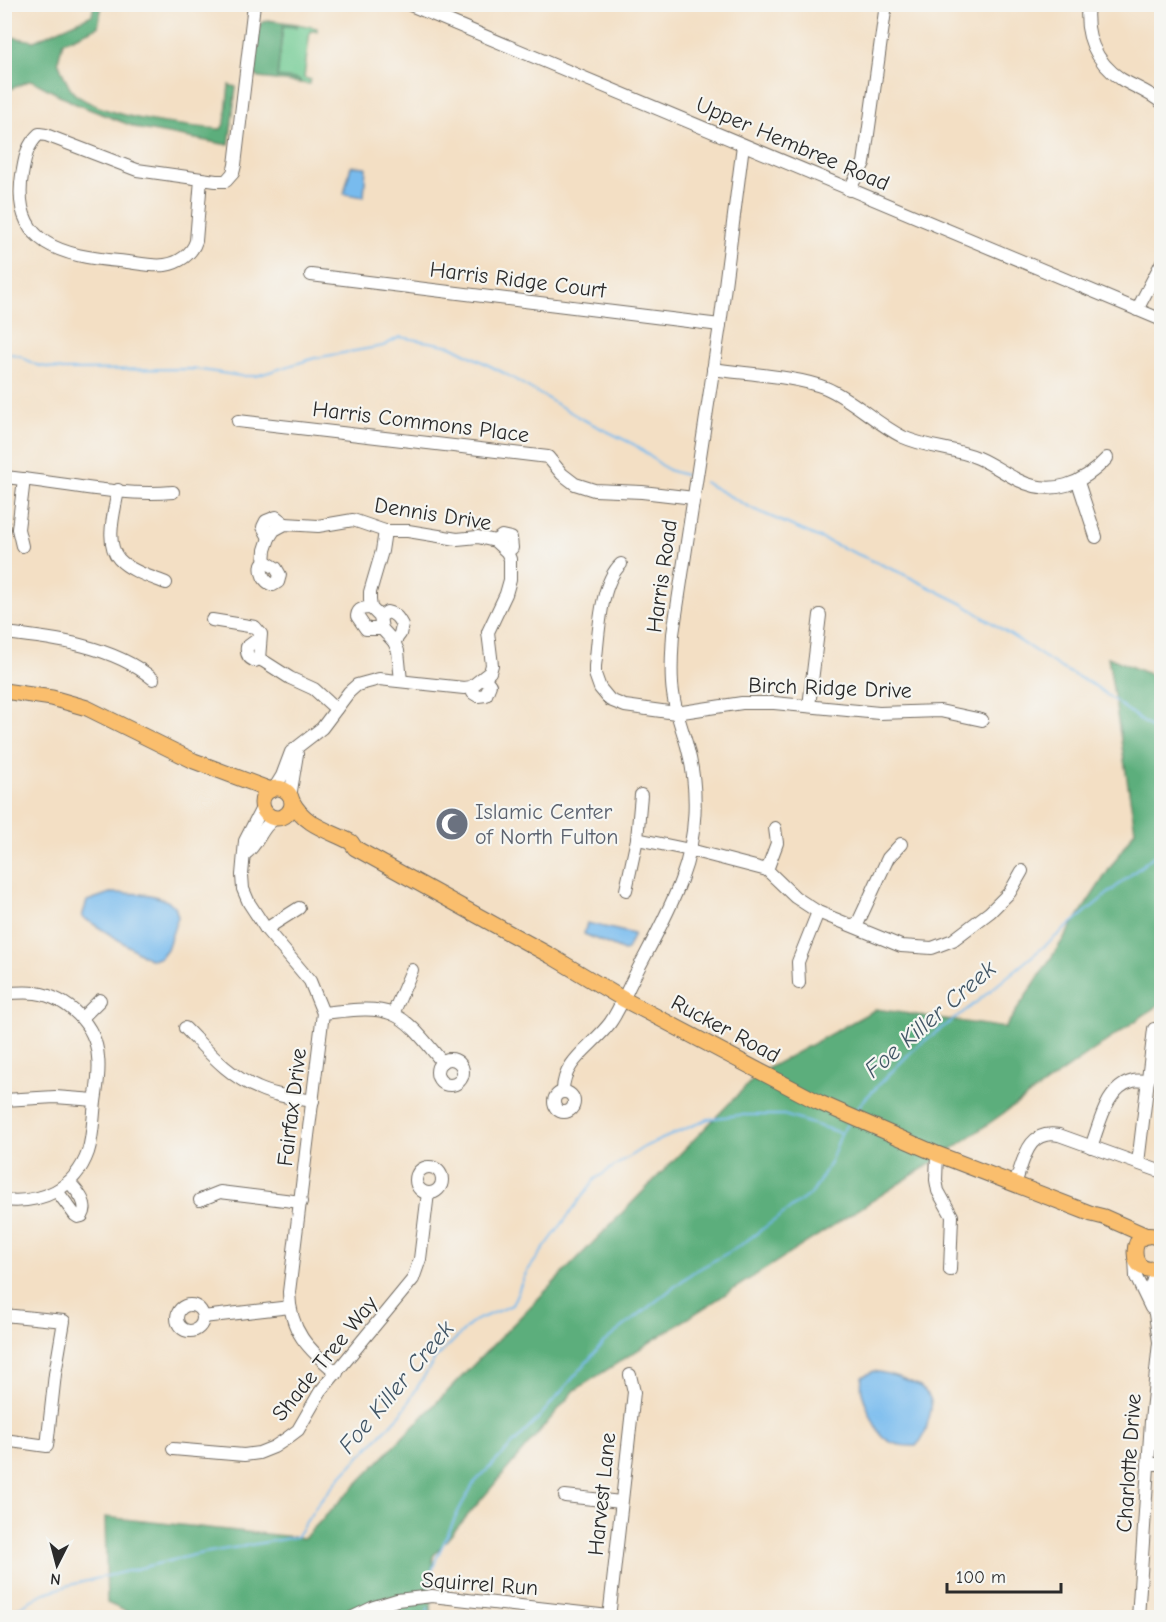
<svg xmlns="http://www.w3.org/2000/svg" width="1166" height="1622" font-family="'Comic Neue',sans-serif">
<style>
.green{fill:#70ca92;stroke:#4e7a5e;stroke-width:1.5}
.forest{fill:#5cae7c;stroke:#446c54;stroke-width:1.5}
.water{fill:#78bbee;stroke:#52738c;stroke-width:1.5}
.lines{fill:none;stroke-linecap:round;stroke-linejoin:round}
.stream{stroke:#78bbee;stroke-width:2}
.minor-casing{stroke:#716a61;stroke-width:14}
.major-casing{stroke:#716a61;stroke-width:17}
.minor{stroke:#fff;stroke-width:12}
.major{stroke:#fabe6d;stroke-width:15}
.labels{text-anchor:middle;stroke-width:4.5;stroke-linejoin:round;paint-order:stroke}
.street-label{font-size:22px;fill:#2b2b2b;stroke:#f6f6f2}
.worship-label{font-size:22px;fill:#5b616d;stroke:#f6f6f2;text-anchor:start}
.water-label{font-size:24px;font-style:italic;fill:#425666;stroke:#f6f6f2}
</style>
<rect width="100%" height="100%" fill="#f6f6f2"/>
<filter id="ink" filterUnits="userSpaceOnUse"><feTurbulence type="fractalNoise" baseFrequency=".0167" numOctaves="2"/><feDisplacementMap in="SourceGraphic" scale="12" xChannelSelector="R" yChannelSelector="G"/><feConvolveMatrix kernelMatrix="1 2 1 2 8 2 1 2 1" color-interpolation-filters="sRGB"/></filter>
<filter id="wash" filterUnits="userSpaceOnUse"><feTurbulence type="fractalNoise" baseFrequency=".008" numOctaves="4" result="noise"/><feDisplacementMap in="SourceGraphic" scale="24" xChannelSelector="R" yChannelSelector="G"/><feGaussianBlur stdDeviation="1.35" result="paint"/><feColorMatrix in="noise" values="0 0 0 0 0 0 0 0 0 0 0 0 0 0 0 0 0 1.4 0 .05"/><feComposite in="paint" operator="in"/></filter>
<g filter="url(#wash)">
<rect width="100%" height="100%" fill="#f3dfc4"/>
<path class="green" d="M297,24L317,28V31H310L304,78L311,80L309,84L300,83L299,80L277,78L283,25L296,27Z"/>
<g class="forest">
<path d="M94,5H102L98,27L63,42L58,61C62,70 67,88 75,94C107,118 181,126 221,129L225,122L229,85L236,87L229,145L140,129L76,104L31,80L8,90L5,95V36L34,41L92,15Z"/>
<path d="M267,20L297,24V27L283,26L277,77L300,80V83L259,78L253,72L260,24Z"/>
<path d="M1108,657L1161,679V1003L941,1157L575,1390L433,1556L431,1617H139L107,1603L105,1517L304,1538L759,1073L876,1009L1005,1028L1135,830Z"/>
</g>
<g class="water">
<path d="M351,166L366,167L364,197L344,194Z"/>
<path d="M110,893C135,894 154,891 175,906L178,917L167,949L160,958L149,959L82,917L87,901Z"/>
<path d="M587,923L634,934L627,950L624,951L584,934Z"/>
<path d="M874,1371C890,1374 928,1383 931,1402C932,1407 930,1415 928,1421C926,1431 924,1438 916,1446C885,1447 878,1436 868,1409C863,1396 860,1392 862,1377Z"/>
</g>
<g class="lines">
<g class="stream">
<path d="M4,352L20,356L36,365L63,370L195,369L241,376H256L315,358L383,346L400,337L429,342L451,346L504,373L582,419L635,445L668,470L685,475"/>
<path d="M704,482L753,509L901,573L963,604L1061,668L1095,686L1162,736"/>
<path d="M855,1112L862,1102L915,1048L973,1005L1162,849"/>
<path d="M429,1586L430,1577L437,1557L460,1508L474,1483L536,1421L604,1342L692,1273L738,1247L813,1192L830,1163L841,1134"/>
<path d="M4,1616L42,1594L70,1585L198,1554L296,1537L318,1504L341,1476L401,1414L434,1360L474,1321L512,1305L526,1273L595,1179L644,1147L708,1119L739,1115H784L841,1133L849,1122"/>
<path d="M427,1618L428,1608"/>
</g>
</g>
</g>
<g filter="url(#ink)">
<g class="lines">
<defs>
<g id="minor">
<path d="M408,4L1162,320"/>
<path d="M1088,4C1084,34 1095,62 1121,79C1134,87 1150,92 1162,103"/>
<path d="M201,179L196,241C192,254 179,263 165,265C151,267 133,262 119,261C64,256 11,245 22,175C25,159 26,146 39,134L46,135L137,170L216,181H226L233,173L235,165L254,4"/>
<path d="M849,190L864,163L886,4"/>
<path d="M311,275L720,325"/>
<path d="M1137,310L1162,262"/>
<path d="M713,369C746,374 796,376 826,388C854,400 875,423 903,437C927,448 954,448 978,458C992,464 1004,473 1018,480C1052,497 1083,484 1107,458"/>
<path d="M238,421L548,457L562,474L575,484L594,490L642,492L694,498"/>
<path d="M4,477C59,482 119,497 173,492"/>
<path d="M1078,482L1096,537"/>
<path d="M118,490C115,510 104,543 119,559C130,571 151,577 166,583"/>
<path d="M385,531L382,551L370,592V600L371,608L380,617L382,629L394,642L398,651L401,681"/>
<path d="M269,538L263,527L266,521L276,517L285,524"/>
<path d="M495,541L502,536L511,538L512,548L507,552"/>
<path d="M22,546L18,529L24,479"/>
<path d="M266,562L276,568L280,575L278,582L273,585C264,582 260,573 262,564Z"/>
<path d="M264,563L265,550L269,538L274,530L285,524L318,526L353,520L385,531H408L457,539L478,537L495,541L507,552L510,559V580L506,594L488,632L492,665L490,672L471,687L464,688L379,679L357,685L349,692L322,728L291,752L282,776L274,789"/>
<path d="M621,564C599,584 599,637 595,666V674L600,688L610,700L625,706L676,713L742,703H774L879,713L940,711L982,720"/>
<path d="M371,608C364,608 358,608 357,616L366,629H382"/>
<path d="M380,617L387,612C396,614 398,618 402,625L400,634L394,642"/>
<path d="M212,620L255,627L261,634L259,659"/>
<path d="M4,633C53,638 114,646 153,679"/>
<path d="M260,641H255L247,647C246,654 248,658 255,661L259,659L265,662L290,678L314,689L336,709"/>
<path d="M471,687L473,693L478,696L486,695L490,685L484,677"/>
<path d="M809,706L820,615"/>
<path d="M290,797L297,754"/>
<path d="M263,806L245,841L242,875L243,889L249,903L266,929L310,981L323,1013L289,1292C290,1333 308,1348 337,1373"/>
<path d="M637,839L690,850L767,870L795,897L818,912L901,946L932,948L953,940L990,912L1010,892L1022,871"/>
<path d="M245,854C259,845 260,827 276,818"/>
<path d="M767,870L777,843L775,828"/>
<path d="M626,890L637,839L641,795"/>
<path d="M856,927L888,858L901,844"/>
<path d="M266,929L299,908"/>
<path d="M799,983L798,962L818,912"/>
<path d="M4,993C15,993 26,992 36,993C68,998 96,1025 98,1057C100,1072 97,1087 95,1102C93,1119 93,1137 88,1152C75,1189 41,1204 4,1200"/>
<path d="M323,1013C393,1005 398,1007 442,1062"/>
<path d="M393,1014L412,970"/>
<path d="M82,1018L100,1000"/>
<path d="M185,1028C207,1050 228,1076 258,1088C275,1096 295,1098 313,1101"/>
<circle cx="450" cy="1072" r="13"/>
<path d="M563,1092C562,1061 593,1046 610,1023C620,1009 627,990 635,975C651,944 669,913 681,880C697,838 699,789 687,746C682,728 675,711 673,693C670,673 672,653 673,634L720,325L743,145"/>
<circle cx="564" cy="1102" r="10"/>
<path d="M4,1100L55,1097L95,1100"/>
<path d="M1091,1147C1100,1124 1106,1087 1133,1081C1137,1080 1143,1081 1148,1081"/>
<path d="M937,1154L936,1180L938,1191L952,1216L950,1270"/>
<path d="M1138,1163L1154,1029"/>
<circle cx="429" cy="1180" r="13"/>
<path d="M1015,1184C1024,1160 1027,1129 1059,1135L1162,1172"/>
<path d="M57,1191L75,1215L78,1217L82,1216C90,1204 77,1191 69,1182"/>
<path d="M200,1200L220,1192L301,1202"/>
<path d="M1135,1258L1136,1277L1151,1308"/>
<circle cx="190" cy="1318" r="13"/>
<path d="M4,1315L64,1321L55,1374L47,1446L4,1440"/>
<path d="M203,1317L290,1307"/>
<path d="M173,1449L244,1455L259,1453L274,1447L286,1439L298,1430L320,1392L413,1279L420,1259L428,1193"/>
<path d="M1148,1464H1162"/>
<path d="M565,1496L621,1502"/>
<path d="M351,1618L374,1607L397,1600L432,1596L609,1616"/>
<path d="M609,1618L634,1392L630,1375"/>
<path d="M1138,1618L1151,1421L1159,1342L1151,1286L1157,1268"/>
</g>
<g id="major">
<path d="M4,691L52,698L87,708L194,761L271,790"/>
<circle cx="277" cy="803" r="15"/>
<path d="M292,801C305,826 328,830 351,842L355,848L551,956L623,999L818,1102L937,1154L1092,1214L1104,1217L1147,1236"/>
<path d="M1162,1240C1126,1218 1126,1286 1162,1265"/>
</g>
</defs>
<use href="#minor" class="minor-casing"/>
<use href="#major" class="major-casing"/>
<use href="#minor" class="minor"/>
<use href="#major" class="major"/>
</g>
</g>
<defs>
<symbol id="mosque-disc" viewBox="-11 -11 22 22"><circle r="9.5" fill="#6b7280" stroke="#f6f6f2"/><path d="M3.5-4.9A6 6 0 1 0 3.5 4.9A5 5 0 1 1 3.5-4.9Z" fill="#fff"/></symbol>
</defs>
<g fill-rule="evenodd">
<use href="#mosque-disc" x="433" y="805" width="38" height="38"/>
</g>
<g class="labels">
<g class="street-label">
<text transform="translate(793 143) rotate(23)" y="8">Upper Hembree Road</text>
<text transform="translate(518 279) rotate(7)" y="8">Harris Ridge Court</text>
<text transform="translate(421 421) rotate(7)" y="8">Harris Commons Place</text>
<text transform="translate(433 513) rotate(9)" y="8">Dennis Drive</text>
<text transform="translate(661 576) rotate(-82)" y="8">Harris Road</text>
<text transform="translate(830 687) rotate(2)" y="8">Birch Ridge Drive</text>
<text transform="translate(726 1028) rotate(28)" y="8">Rucker Road</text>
<text transform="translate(291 1107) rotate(-83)" y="8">Fairfax Drive</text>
<text transform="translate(324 1358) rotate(-51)" y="8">Shade Tree Way</text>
<text transform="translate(1128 1463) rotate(-86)" y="8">Charlotte Drive</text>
<text transform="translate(601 1494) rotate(-84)" y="8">Harvest Lane</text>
<text transform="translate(480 1583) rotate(4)" y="8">Squirrel Run</text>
</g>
<g class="worship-label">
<text x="475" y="819">Islamic Center<tspan x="475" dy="25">of North Fulton</tspan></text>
</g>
<g class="water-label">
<text transform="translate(930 1019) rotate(-41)" y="8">Foe Killer Creek</text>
<text transform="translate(396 1387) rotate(-50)" y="8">Foe Killer Creek</text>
</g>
</g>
<rect width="1166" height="1622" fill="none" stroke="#f6f6f2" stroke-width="24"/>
<g transform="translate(57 1565) rotate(186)" stroke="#f6f6f2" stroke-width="4.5" paint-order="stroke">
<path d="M0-4.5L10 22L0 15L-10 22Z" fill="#2b2b2b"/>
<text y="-9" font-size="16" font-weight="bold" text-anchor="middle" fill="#2b2b2b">N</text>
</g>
<path d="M947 1583v9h114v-9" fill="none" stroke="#2b2b2b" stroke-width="3"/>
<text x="956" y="1583" font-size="18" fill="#2b2b2b" stroke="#f6f6f2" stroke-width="4.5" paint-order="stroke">100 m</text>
</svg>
